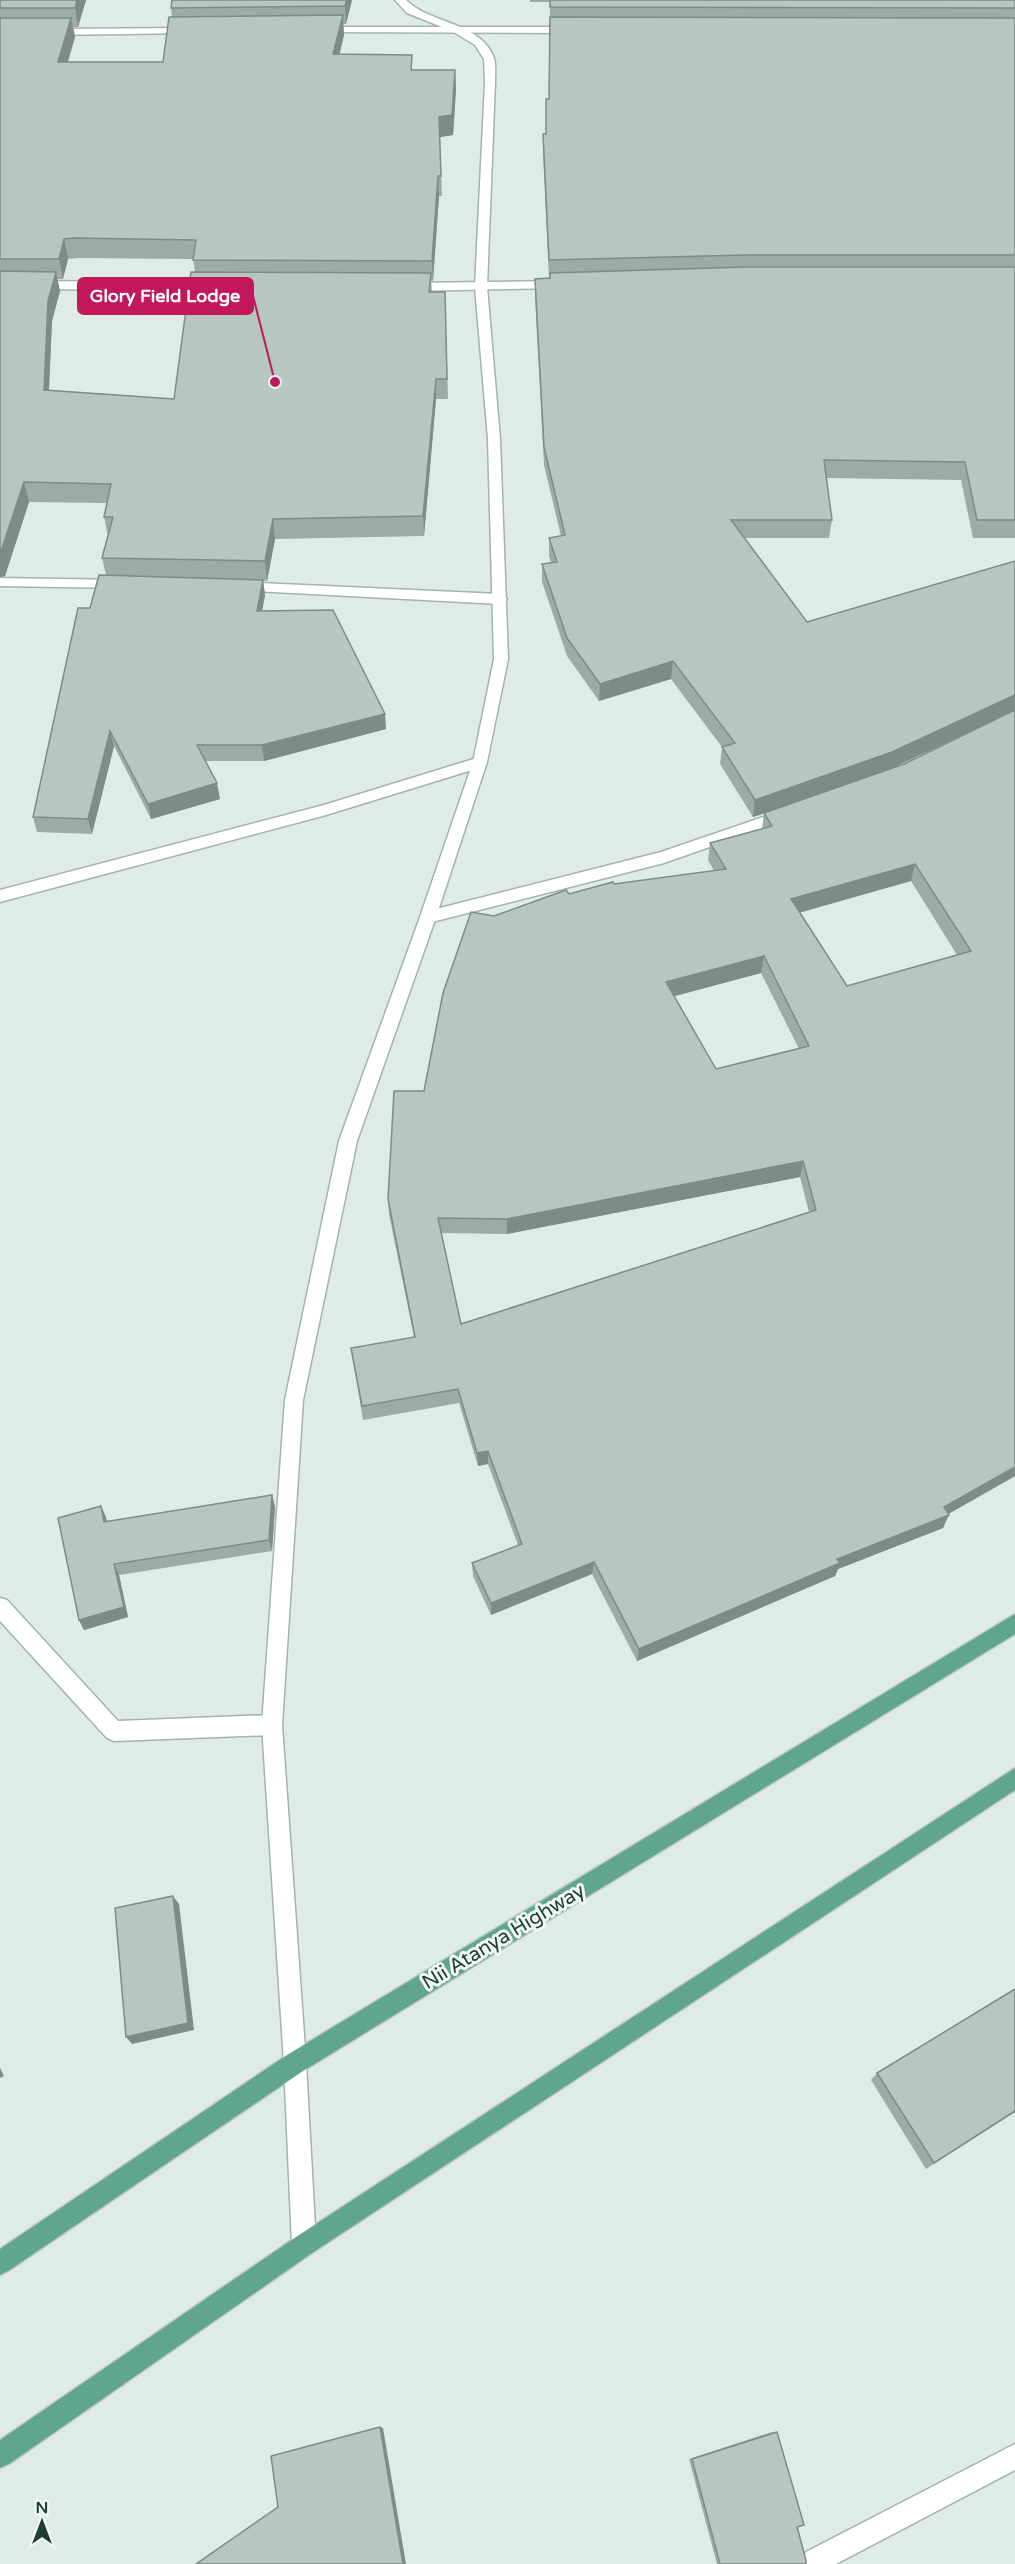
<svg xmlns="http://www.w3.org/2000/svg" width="1015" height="2564" font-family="'Varela Round',sans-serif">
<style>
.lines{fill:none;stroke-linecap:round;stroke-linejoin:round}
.service-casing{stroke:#a2b4ac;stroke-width:3}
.minor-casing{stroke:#a2b4ac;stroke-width:3}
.tertiary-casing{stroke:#a2b4ac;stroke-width:3}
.primary-casing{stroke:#c0c9c6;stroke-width:3}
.service{fill:#fff;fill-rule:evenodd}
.minor{fill:#fff;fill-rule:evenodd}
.tertiary{fill:#fff;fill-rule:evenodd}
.primary{fill:#60a58e;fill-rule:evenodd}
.wall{fill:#9caba3;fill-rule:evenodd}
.shaded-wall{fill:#7f8b85}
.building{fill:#b5c7be;stroke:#7f8b85;stroke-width:1.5;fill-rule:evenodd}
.labels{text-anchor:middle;stroke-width:6;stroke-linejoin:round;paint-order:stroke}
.near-street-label{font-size:20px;fill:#1f3d33;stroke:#f0f8f4}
.leader{fill:none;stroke:#c2185b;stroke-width:2}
.callout-dot{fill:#c2185b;stroke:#f0f8f4;stroke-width:2}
.callout{fill:#c2185b;stroke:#c2185b;stroke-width:2}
.callout-label{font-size:18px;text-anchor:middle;font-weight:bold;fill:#fff}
</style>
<rect width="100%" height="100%" fill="#dfece5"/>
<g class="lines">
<defs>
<g id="service">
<path d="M0,1598L7,1600L118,1721L272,1715L279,1718L282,1725L279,1732L272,1735L114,1741L107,1738L0,1621Z"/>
<path d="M1015,2444V2470L836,2564H803L802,2561L806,2552Z"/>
</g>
<g id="minor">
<path d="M321,27H572L577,30L572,33L317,32V28Z"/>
<path d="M191,28L195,29V33L51,35L46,32L51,29Z"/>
<path d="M0,281L212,282L218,286L212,290L0,289Z"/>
<path d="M557,281L563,285L561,288L408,291L402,287L408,283Z"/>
<path d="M0,578L121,580L128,584L121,588L0,586Z"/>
<path d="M239,582L500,594L507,599L500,604L234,590L232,587L234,584Z"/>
<path d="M480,757L485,758L487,762L485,766L326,815L0,902V890L324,805Z"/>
<path d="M784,810L789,811L792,815L789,819L664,863L428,923L422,921L420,917L422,913L428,911L661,852Z"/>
</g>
<path id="tertiary" d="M395,0H406C430,24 481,22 494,58C496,65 495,75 495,82L487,287L500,439L508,659L487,762L436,917L357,1141L303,1400L282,1725L306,2063L316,2245L312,2253L304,2257L296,2253L292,2245L284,2063L262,1725L285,1400L339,1141L420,917L473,762L494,659L488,439L475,287L485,82L484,59L475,45L452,31L407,13Z"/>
<g id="primary">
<path d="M1015,1614V1634L303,2071L8,2271L0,2275V2249L287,2055Z"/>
<path d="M1015,1768V1790L312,2253L9,2464L0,2468V2440L296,2237Z"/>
</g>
</defs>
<use href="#service" class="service-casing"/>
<use href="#minor" class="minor-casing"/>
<use href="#tertiary" class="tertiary-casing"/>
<use href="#primary" class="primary-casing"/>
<use href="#service" class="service"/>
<use href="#minor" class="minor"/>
<use href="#tertiary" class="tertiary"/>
<use href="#primary" class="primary"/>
</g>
<g class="wall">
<path d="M0,0H86L78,27H73L75,37L68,62H163L172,17L171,8L352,0L346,24H343L344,35L339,54L412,55V70H455L456,89L453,135L440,137L442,196H439L433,281H431L432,292H445L448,399H436L424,536L275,539L267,581H263L265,595L262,611L386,729L264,761H205L220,799L151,819L114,746L92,834L37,832L33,817L90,608L106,575L102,558L108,536L104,517L107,503L29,502L5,576L0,577ZM78,258L193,259L195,272L174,399L49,390L52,321L60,291L57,279H63L68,259Z"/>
<path d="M530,0H1015V538H973L961,480L826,478L832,520L829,538H745L807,622L1015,561V1476L948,1514L943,1528L838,1569L835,1576L637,1661L592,1574L491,1615L473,1576L472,1563L518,1545L488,1464L478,1466L459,1403L363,1420L351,1348L414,1337L389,1214L388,1199L424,1091L494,916L569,894L614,884L714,871L708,860L710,843L762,829L764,813L904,764L990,722L888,770L753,817L720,764L722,747L671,679L599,701L567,656L542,582V564L551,563L549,556V538L561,536L544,465L535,297V279L549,278L543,152V134H546V99H549L550,2H530ZM911,881L957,955L847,986L800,912ZM761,973L799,1049L716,1069L674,996ZM800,1177L809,1212L461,1324L441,1233L507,1234Z"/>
<path d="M272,1495L275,1507L272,1551L119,1575L128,1617L84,1630L79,1620L101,1506L107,1521Z"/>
<path d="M877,2073L1015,2112L926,2169L871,2080Z"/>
<path d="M772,2432H777L806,2564H717L689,2459Z"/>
</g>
<g class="shaded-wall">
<path d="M77,0H86L78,27L75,8Z"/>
<path d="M347,0H352L346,24L345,6Z"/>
<path d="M343,15L344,35L335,74L333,54Z"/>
<path d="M71,18L75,37L62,81L58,62Z"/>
<path d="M455,70L456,89L453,135L440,137L439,117Z"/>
<path d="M438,176L439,196L433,281L432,261Z"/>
<path d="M64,239L68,259L63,279L59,259Z"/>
<path d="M56,272L60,291L52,321L48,409L44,390L48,301Z"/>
<path d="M436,379V399L424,536L423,516Z"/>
<path d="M24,482L29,502L5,576L0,577V554Z"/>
<path d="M273,519L275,539L267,581L265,561Z"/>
<path d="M263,580L265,595L259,627L257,611Z"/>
<path d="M673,661L671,679L599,701L600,684Z"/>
<path d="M1015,695V708L1014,711L888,770L753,817L755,800Z"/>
<path d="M385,714L386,729L264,761L262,745Z"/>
<path d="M110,731L114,746L92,834L88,819Z"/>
<path d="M217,783L220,799L151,819L148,804Z"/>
<path d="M915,864L911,881L788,916L791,899Z"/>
<path d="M764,956L761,973L664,999L666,982Z"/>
<path d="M803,1161L800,1177L507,1234V1219Z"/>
<path d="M488,1451V1464L478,1466L477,1453Z"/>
<path d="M1015,1467V1476L943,1517L949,1515L943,1528L838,1569L835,1576L637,1661L639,1649L837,1559L944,1507Z"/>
<path d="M272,1495L275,1507L272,1551L269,1540Z"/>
<path d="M101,1506L106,1517L109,1533L104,1522Z"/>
<path d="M594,1562L592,1574L491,1615V1603Z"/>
<path d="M114,1564L119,1575L128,1617L84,1630L79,1620Z"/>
<path d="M173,1896L179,1904L194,2030L132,2044L126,2037Z"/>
<path d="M0,2068L4,2076L0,2078Z"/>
<path d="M380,2427L383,2428L406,2564H403Z"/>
</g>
<g class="building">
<path d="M0,0H77L75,8H0Z"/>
<path d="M172,0H347L345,6L171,8Z"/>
<path d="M550,0H1015V8L550,7Z"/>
<path d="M343,15L333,54L412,55L411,70H455L452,115L439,117L441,176H438L432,261L193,260L196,240L74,238L64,239L59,259H0V18H71L58,62H163L169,17Z"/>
<path d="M550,17L1015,18V255H746L549,260L543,134H546V99H549Z"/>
<path d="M746,267H1015V520H977L965,462L824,460L832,520H731L807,622L1015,561V695L892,752L755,800L722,747L735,743L673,661L600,684L567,638L542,564L557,562L549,538L565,535L544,447L535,279L550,278V273Z"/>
<path d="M0,271L56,272L48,301L44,390L174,399L191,272L431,273L429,292H445L447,379H436L423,516L273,519L265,561L102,558L113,517H104L111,484L24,482L0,554Z"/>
<path d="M99,575L263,580L257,611L333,610L385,714L262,745H197L217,783L148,804L110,731L88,819L33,817L78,608H90Z"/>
<path d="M1015,710V1467L944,1507L949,1515L837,1559L840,1563L639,1649L594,1562L491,1603L472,1563L522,1544L488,1451L477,1453L458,1389L362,1406L351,1348L415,1337L388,1199L394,1091H424L443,993L471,912L494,916L566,890L569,894L613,882L614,884L726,869L710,843L772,826L764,813L904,764ZM915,864L971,951L847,986L791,899ZM764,956L809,1046L716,1069L666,982ZM803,1161L816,1210L461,1324L438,1218L507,1219Z"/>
<path d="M272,1495L269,1540L114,1564L124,1607L79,1620L58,1518L101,1506L104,1522Z"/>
<path d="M173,1896L188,2023L126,2037L115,1908Z"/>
<path d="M1015,1989V2111L934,2163L877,2073Z"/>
<path d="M380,2427L403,2564H196L278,2507L271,2456Z"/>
<path d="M777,2432L804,2525L797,2527L806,2560V2564H720L692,2459Z"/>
</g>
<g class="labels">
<g class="near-street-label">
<text transform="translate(503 1936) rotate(-31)" y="7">Nii Atanya Highway</text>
</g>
</g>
<path class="leader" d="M275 382L253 296"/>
<circle class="callout-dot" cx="275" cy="382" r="6"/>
<rect class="callout" x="78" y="278" width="175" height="36" rx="6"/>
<g class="callout-label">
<text x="165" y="302">Glory Field Lodge</text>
</g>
<g transform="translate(42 2522)" stroke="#f0f8f4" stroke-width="4.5" paint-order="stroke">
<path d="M0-4.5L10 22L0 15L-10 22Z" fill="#1f3d33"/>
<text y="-9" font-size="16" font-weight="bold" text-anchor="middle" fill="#1f3d33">N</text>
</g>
</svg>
